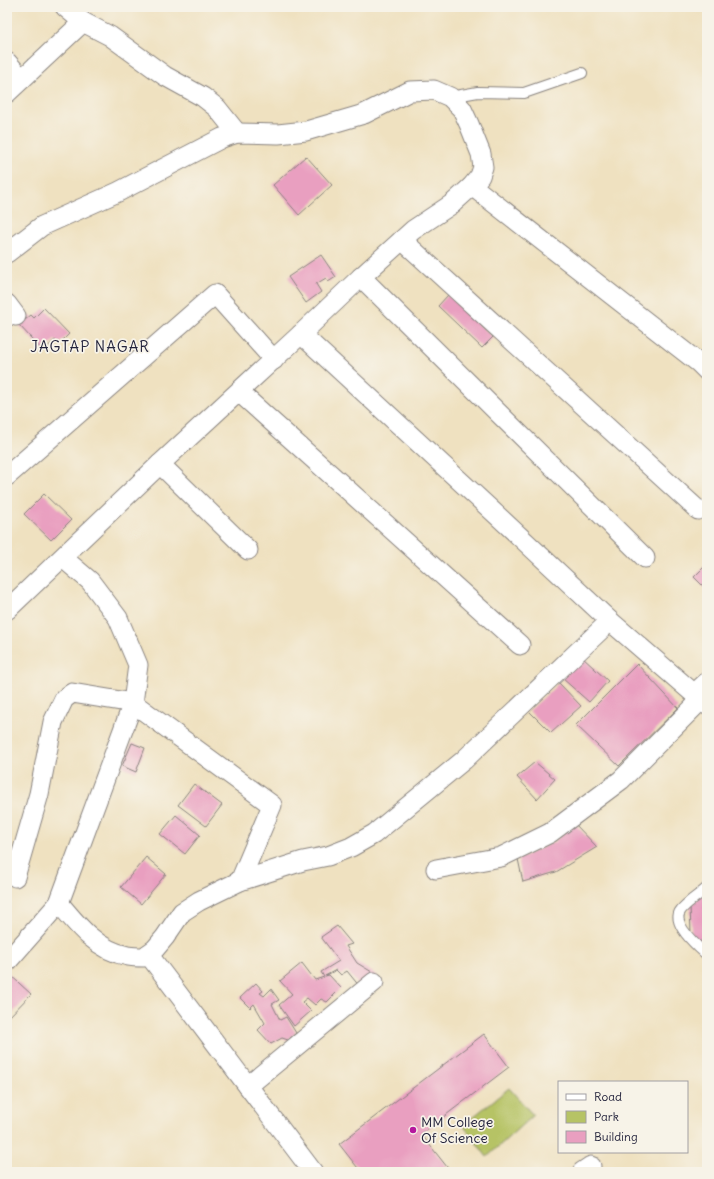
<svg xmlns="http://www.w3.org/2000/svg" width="714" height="1179" font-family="Delius,sans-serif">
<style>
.green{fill:#b6c365;stroke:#6c7250}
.building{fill:#e99fc0}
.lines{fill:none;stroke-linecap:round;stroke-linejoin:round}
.lane-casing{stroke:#88827e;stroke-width:12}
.street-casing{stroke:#88827e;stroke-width:21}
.lane{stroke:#fff;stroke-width:10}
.street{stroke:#fff;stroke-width:19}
.poi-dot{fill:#b5179e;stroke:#f7f3e8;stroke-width:1.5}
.labels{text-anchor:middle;stroke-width:3.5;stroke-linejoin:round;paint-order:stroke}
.poi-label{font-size:14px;fill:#22223b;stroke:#f7f3e8;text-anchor:start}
.neighbourhood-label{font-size:15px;letter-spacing:1px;fill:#22223b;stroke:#f7f3e8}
</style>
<rect width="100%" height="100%" fill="#f7f3e8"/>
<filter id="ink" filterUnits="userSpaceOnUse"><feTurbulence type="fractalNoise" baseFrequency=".025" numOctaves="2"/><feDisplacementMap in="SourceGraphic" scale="8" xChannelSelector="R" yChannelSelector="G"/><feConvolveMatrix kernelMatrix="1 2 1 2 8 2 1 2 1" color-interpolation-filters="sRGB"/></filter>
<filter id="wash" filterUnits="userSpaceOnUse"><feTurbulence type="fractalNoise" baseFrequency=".012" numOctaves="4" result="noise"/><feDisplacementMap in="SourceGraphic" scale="16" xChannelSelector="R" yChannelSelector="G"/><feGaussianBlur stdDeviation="0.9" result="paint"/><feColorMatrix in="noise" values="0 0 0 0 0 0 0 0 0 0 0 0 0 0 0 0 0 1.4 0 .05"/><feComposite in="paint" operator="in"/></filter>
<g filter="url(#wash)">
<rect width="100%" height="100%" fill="#efe1c0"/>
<path class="green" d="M509,1088L533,1115L487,1157L463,1125Z"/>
<g id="blocks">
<g class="building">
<path d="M306,156L332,185L299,215L273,185Z"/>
<path d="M321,255L336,277L328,282L326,278L316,284L321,292L306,303L288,277Z"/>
<path d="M448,295L493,337L482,348L438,306Z"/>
<path d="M44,308L69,334L59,344L55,340L43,351L19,325L31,315L34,318Z"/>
<path d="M44,494L71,520L51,540L24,514Z"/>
<path d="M707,564V590L694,577Z"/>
<path d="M582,657L608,681L589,702L562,678Z"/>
<path d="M637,664L678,708L619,766L576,725Z"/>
<path d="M559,683L581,706L551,733L529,711Z"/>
<path d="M132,743L145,748L136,772L122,766Z"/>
<path d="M535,762L555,779L537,799L517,777Z"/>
<path d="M194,784L222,805L206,826L178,805Z"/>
<path d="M176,815L200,835L185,854L160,834Z"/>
<path d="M574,823L597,847L556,872L523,882L518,859L554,842Z"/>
<path d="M146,857L166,874L141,904L121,887Z"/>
<path d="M707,891V947L691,933L690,905Z"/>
<path d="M337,926L352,944L346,946L357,963L377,975L360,987L347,971L341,975L336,970L325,976L329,975L341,988L327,1002L321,999L315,1005L307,998L302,1002L311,1011L294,1026L279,1005L292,994L280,981L302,963L315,980L324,977L321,972L339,961L321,937Z"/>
<path d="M7,972L31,994L7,1019Z"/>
<path d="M256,983L263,991L260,993L264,996L271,989L279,1000L272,1004L280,1020L286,1017L296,1033L288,1040L282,1038L271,1044L258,1030L265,1023L254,1004L250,1008L240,998Z"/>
<path d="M484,1034L509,1067L421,1134L451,1172H361L339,1144Z"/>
</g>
</g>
</g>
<g filter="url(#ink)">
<use href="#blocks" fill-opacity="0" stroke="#88827e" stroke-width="1"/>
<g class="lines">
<defs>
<g id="lane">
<path d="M450,97L478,92L524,93L582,73"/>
<path d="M707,888C699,895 687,902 681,910C670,923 698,947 707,955"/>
</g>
<g id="street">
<path d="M65,7L83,22"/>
<path d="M7,62L22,79"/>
<path d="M7,93L83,22L110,36L165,76L203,97L217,108L237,133"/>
<path d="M472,186L699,363L707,371"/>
<path d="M402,240L698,510"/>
<path d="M7,253L42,226L118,192L222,138L237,133L278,134L306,131L364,114L410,91L434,90L450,97L462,109L469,124L481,154L483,167L480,176L472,186L452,204L413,230L361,277L301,334L160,464L7,610"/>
<path d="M361,277L645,558"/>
<path d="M7,304L16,316"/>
<path d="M301,334L501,519L610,621L707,705"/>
<path d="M239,392L520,645"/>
<path d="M160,464L248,550"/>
<path d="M7,476L215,294L274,360"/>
<path d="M694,694L707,682"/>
<path d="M436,869L501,857L550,833L621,780L701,700"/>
<path d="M15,877L39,794L53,722L64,699L72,693L133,703L272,805L240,881"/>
<path d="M59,903C77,925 98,951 128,956C133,957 139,957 144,957L155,949L165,937L182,912L199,901L240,881L303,861L328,856L351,847L374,834L464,760L610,621"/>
<path d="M148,954L313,1172"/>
<path d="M7,962L59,903L133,703L138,665L118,618L90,581L63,558"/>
<path d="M248,1086L374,982"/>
<path d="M582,1172L591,1166"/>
</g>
</defs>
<use href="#lane" class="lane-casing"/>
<use href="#street" class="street-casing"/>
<use href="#lane" class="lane"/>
<use href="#street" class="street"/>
</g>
</g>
<circle class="poi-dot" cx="413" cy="1130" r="4"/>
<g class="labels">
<g class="poi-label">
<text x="421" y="1127">MM College<tspan x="421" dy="16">Of Science</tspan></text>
</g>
<g class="neighbourhood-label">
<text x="90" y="352">JAGTAP NAGAR</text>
</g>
</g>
<rect width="714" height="1179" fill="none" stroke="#f7f3e8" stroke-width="24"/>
<rect x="558" y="1081" width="130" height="72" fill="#f7f3e8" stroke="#a29fa3"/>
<rect x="566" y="1094" width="20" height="6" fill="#ffffff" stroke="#a29fa3"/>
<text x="594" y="1101" font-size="12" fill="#22223b">Road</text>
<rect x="566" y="1111" width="20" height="12" fill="#b6c365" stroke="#a29fa3"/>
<text x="594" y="1121" font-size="12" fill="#22223b">Park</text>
<rect x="566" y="1131" width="20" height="12" fill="#e99fc0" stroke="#a29fa3"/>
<text x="594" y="1141" font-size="12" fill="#22223b">Building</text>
</svg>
